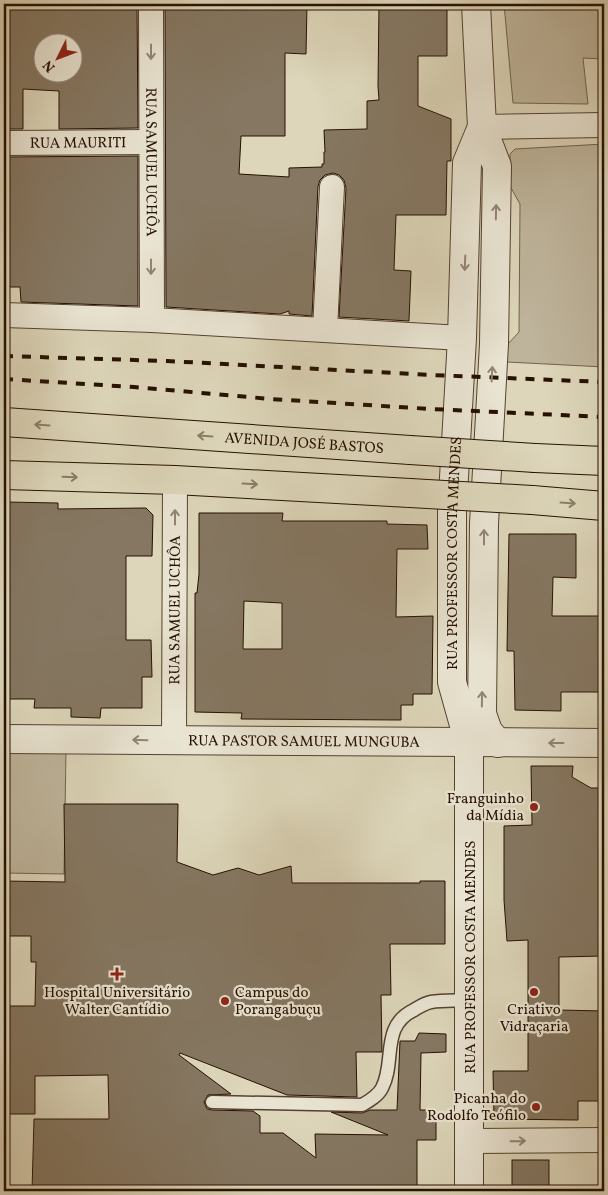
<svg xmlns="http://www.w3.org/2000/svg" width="608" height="1195" font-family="Vollkorn,serif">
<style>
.green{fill:#beb49b;stroke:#72624e}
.building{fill:#857762;stroke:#261002;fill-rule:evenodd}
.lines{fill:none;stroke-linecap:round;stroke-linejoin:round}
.service-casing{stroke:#544230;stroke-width:15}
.minor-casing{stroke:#544230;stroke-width:26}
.tertiary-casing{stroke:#544230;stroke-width:30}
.primary-casing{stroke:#261002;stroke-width:30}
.service{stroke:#e9e4d2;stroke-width:12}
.minor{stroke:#e9e4d2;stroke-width:24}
.tertiary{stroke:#e9e4d2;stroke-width:28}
.primary{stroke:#ddd6ba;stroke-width:28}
.rail{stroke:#261002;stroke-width:4;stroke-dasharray:9 9;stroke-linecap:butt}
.primary-bridge-casing{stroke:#261002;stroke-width:30;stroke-linecap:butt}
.primary-bridge{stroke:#ddd6ba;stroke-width:28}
.oneway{stroke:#918574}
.oneway2{stroke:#8b7d67}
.poi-dot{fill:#8f2418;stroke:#e9e4d2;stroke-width:2}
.labels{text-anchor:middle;stroke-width:4.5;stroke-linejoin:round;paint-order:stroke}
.street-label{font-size:15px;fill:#261002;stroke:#e9e4d2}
.poi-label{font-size:15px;fill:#261002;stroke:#e9e4d2;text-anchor:end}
</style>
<rect width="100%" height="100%" fill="#ddd6ba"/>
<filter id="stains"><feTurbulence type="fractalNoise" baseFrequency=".004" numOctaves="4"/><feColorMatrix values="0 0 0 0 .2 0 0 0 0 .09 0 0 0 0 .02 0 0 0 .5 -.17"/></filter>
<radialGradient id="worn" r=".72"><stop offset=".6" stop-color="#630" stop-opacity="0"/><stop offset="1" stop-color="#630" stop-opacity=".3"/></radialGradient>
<g class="green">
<path d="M504,4H604V59L583,58L588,104L513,103Z"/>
<path d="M604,144V367L507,362V345L519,332L520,204L510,186V154L515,149Z"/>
<path d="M4,749L66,751L64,874L4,873Z"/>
</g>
<g class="building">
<path d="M4,4H72V7L114,6V4H137L138,128L59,129V91L23,89V129H4ZM42,42H72V72H42Z"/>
<path d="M165,4H307L306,54L285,53V136H241L239,174L289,177V168L322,167V164H324V152H325L324,130L367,129V101L379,100L378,86L379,4H447V56H418V106L451,119V161H447L446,215H396L394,270L411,271L409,321L339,317L346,188L344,180L339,175L333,173L325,175L320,180L318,186L312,316L289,314V311L280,314L166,307Z"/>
<path d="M138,156V306L21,302L20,287H4L5,157Z"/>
<path d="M6,502L58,503V509L146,508L153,515L152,556H126V640H151L152,677H142V708H101L100,718L71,717V708H34L35,699H4V595H6V551H4V504H6Z"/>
<path d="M199,513H283L282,521H387V524L427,525L428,549H397L396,617L433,616L432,694H413V705H401V720L241,719L242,713L195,712V593H197L199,574ZM244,601L282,603V649H243Z"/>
<path d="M509,534H576V578L553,577L552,616H604V692H561V711L515,710L514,651H507Z"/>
<path d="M531,766H573L572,777L591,788H604V956L559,957V1010L604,1011V1101H578V1120L494,1119L493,1071H528V940L507,941L504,900V826L532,825Z"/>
<path d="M64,804H178L177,862L213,875L238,868L259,875L291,866L292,883H420V881H445V944H390L391,995H381L382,1052H356L357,1097L287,1095L180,1053L179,1055L231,1094L208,1095L204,1102L207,1109L212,1110L253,1111L260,1116V1133H283L316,1158L315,1134L388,1135L331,1112L362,1113L370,1110H397L400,1041H415L419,1033L446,1034V1052L421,1053L420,1110H436V1140H417V1191H32L34,1119H109L108,1075L35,1076V1114H6V1096H4V1006H35L36,962H31V936H4V881L65,882Z"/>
<rect x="512" y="1160" width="37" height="31"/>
</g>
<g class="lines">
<defs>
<path id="service" d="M212,1102L362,1105C369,1101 378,1096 382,1088C396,1062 380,1026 414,1010C419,1007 425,1003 431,1002C444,1000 457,1001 470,1000"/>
<g id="minor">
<path id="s1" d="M151,4L152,320"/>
<path d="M482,127L604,125"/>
<path id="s2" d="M4,143L151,142"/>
<path d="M4,315L152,320L462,338"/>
<path d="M325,330L332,187"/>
<path id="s3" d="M174,741L175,480"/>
<path d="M470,1141L604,1140"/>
</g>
<g id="tertiary">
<path d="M476,4L482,127L497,166L494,344L484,524L482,714L488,731L498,743"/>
<path id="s4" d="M4,739L604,743"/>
<path id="s5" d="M469,1191V743L452,682V512L462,338L467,163L482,127"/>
</g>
<g id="primary">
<path id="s6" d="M4,422L410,450"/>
<path d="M535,458L604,461"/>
<path d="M4,475L175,480L410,493"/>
<path d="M532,500L604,506"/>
</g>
</defs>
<use href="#service" class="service-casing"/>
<use href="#minor" class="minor-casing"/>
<use href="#tertiary" class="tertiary-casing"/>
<use href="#primary" class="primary-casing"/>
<use href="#service" class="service"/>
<use href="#minor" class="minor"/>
<use href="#tertiary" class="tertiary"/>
<use href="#primary" class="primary"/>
<g class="rail">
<path d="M4,356L167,361L432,375L604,382"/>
<path d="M4,379L134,387L271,399L431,409L604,417"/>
</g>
<defs>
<g id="primary-bridge">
<path d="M410,450L535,458"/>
<path d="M410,493L532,500"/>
</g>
</defs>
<use href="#primary-bridge" class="primary-bridge-casing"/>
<use href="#primary-bridge" class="primary-bridge"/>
</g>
<defs><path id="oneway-shaft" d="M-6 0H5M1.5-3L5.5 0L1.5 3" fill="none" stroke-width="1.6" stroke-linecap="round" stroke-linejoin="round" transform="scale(1.25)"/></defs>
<g class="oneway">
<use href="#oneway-shaft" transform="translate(151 52) rotate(90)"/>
<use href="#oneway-shaft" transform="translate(496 212) rotate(-89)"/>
<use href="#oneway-shaft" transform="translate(465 263) rotate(92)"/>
<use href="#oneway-shaft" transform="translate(151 267) rotate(90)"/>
<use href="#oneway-shaft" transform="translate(492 374) rotate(-87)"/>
<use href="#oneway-shaft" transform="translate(175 517) rotate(-90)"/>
<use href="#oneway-shaft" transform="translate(484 537) rotate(-90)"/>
<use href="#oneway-shaft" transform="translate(482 699) rotate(-89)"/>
<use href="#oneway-shaft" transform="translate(140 740) rotate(-178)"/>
<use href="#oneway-shaft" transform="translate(556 743) rotate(180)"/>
<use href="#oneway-shaft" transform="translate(518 1141) rotate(-1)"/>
</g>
<g class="oneway2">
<use href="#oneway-shaft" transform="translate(42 425) rotate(-176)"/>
<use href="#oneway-shaft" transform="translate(205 436) rotate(-176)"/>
<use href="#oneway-shaft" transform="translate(70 477) rotate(2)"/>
<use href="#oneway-shaft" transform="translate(250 484) rotate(3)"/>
<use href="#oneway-shaft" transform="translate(568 503) rotate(4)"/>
</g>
<g class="poi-dot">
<circle cx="534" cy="807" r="5"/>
<path d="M114.5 966.5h5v5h5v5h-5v5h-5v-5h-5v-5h5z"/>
<circle cx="534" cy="992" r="5"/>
<circle cx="225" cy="1001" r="5"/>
<circle cx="536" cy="1107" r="5"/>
</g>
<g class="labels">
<g class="street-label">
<text dy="5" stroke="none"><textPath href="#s2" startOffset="74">RUA MAURITI</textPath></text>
<text dy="5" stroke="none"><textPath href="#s1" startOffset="158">RUA SAMUEL UCHÔA</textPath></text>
<text dy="5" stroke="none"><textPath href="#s6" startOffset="301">AVENIDA JOSÉ BASTOS</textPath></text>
<text dy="5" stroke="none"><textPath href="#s5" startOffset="640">RUA PROFESSOR COSTA MENDES</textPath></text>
<text dy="5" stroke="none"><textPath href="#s3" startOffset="131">RUA SAMUEL UCHÔA</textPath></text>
<text dy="5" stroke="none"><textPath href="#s4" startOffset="300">RUA PASTOR SAMUEL MUNGUBA</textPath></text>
<text transform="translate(470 957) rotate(-90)" y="5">RUA PROFESSOR COSTA MENDES</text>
</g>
<g class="poi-label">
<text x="524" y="803">Franguinho<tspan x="524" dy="17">da Mídia</tspan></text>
<text x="117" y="997" text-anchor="middle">Hospital Universitário<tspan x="117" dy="17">Walter Cantídio</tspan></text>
<text x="235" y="997" text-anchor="start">Campus do<tspan x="235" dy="17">Porangabuçu</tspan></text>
<text x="534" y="1014" text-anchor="middle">Criativo<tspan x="534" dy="17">Vidraçaria</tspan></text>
<text x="526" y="1103">Picanha do<tspan x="526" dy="17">Rodolfo Teófilo</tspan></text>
</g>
</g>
<rect width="608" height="1195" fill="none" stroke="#ddd6ba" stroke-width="20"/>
<rect x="5" y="5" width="598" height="1185" fill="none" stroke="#261002" stroke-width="2.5"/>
<rect x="10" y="10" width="588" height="1175" fill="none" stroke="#261002"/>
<g transform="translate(58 58) rotate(228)"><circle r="24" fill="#e9e4d2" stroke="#9b8f7f"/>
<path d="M0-4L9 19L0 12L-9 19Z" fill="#8f2418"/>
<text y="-8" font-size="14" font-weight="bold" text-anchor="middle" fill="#261002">N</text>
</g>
<rect width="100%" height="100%" filter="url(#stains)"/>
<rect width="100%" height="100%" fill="url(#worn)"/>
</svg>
